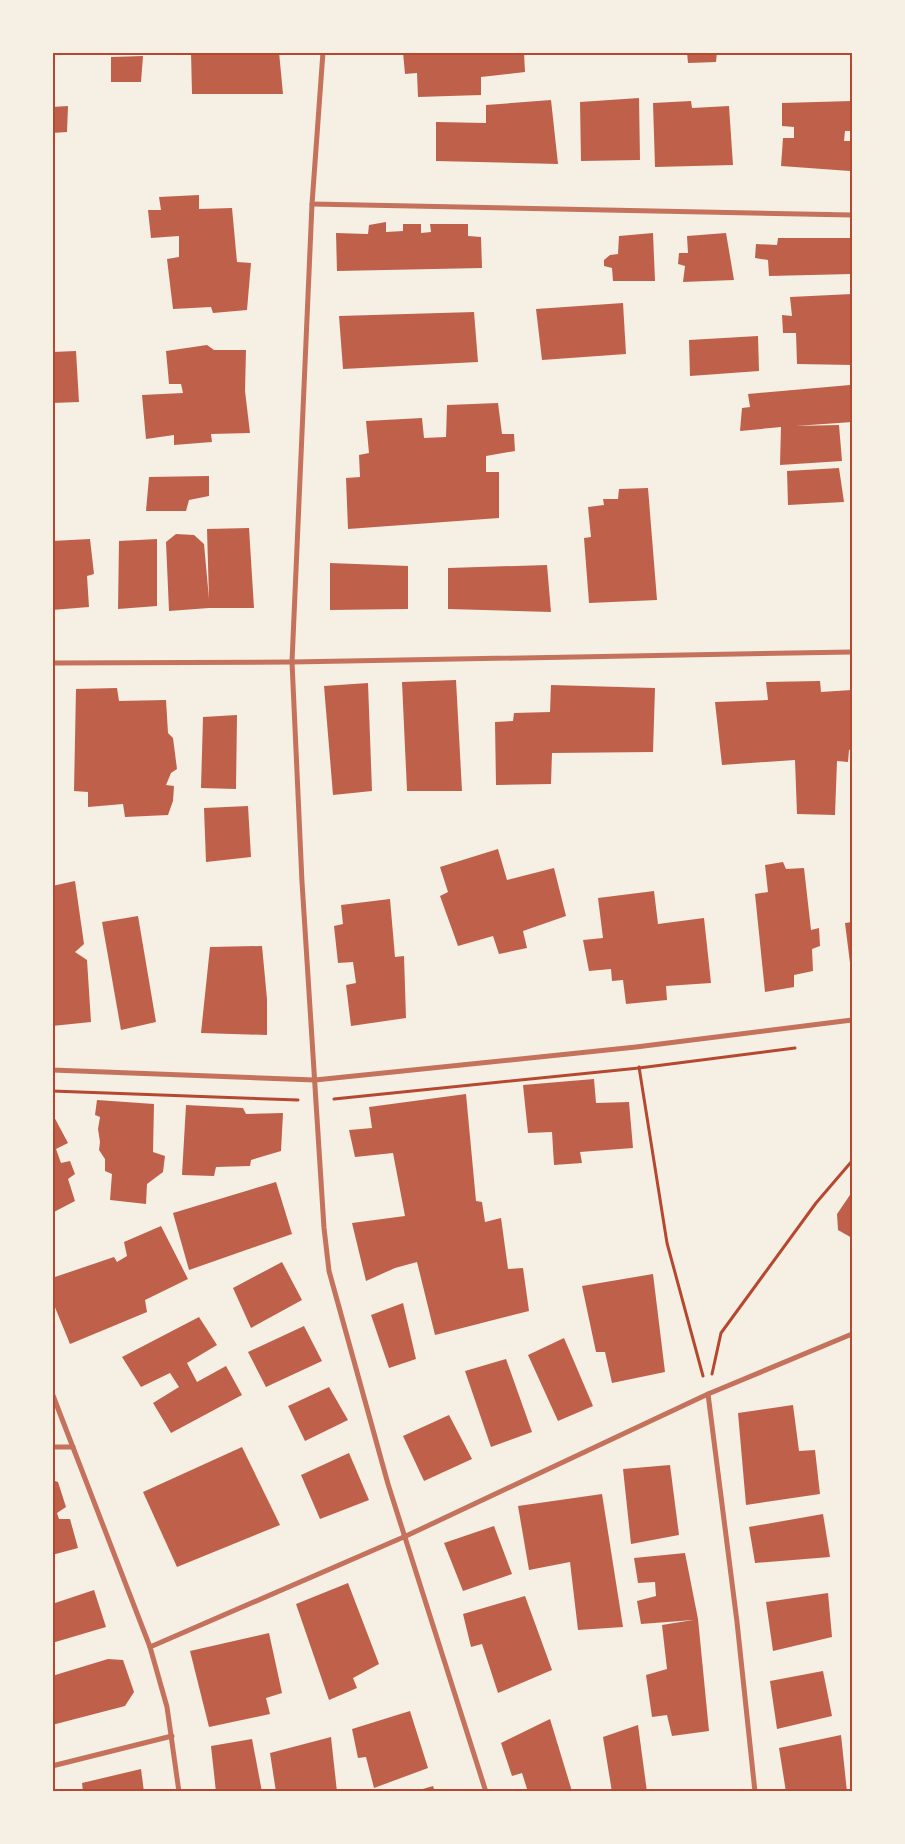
<svg xmlns="http://www.w3.org/2000/svg" width="905" height="1844" font-family="'Nunito Sans',sans-serif">
<style>
.building{fill:#bf614a}
.lines{fill:none;stroke-linecap:round;stroke-linejoin:round}
.path{stroke:#b5482f;stroke-width:3}
.minor{stroke:#c5725c;stroke-width:5}
.neatline{fill:none;stroke:#b5482f;stroke-width:2}
</style>
<rect width="100%" height="100%" fill="#f6efe4"/>
<g class="building">
<path d="M191,52H279L283,94H192Z"/>
<path d="M403,52H524L525,72L481,77V95L418,97L417,73L405,74Z"/>
<path d="M687,52H717L716,62L688,63Z"/>
<path d="M143,56L141,82H111V57Z"/>
<path d="M639,98L640,160L581,161L580,102Z"/>
<path d="M551,100L558,164L436,161V122L486,123V105Z"/>
<path d="M691,101L692,108L729,106L733,165L655,167L653,103Z"/>
<path d="M852,101V131H845L844,141H852V169L850,171L781,166L783,138H794V127L782,126V103Z"/>
<path d="M68,106L67,132L52,133V107Z"/>
<path d="M199,195V209L232,208L237,262L251,263L247,310L213,313L211,307L173,309L167,259L179,257V236L151,238L148,210H161L159,197Z"/>
<path d="M386,222V232L403,231V224H421V233L431,232L430,224H468V236L481,237L482,268L337,271L336,233L368,234L369,225Z"/>
<path d="M653,233L655,281H613L612,268L604,266V260L610,255L618,254L619,236Z"/>
<path d="M726,233L734,280L683,282L685,266L678,264L679,253H688L687,236Z"/>
<path d="M778,238H852V274L769,276L768,260L755,258L756,244L777,245Z"/>
<path d="M852,294V365L797,364L796,333H783L782,315L792,316L790,297Z"/>
<path d="M623,303L626,354L542,360L536,309Z"/>
<path d="M474,312L478,362L343,369L339,316Z"/>
<path d="M758,336L759,371L690,376L689,340Z"/>
<path d="M207,345L214,350H246L245,391L250,433L211,434L212,442L174,445V435L146,439L142,395L183,393L181,384H169L166,351Z"/>
<path d="M76,351L79,402L52,403V352Z"/>
<path d="M850,385L852,422L796,426L839,425L842,461L780,465L781,427L740,431L742,408L750,407L748,394Z"/>
<path d="M498,403L502,434H514L515,451L486,456V472H499V518L348,529L346,478L360,477L359,455L369,453L366,421L422,418L424,438L446,437L447,405Z"/>
<path d="M839,468L844,502L788,505L787,471Z"/>
<path d="M209,476V496L189,500L186,511H146L149,477Z"/>
<path d="M648,488L657,600L589,603L584,538L591,537L588,507L604,505L603,499H618L619,489Z"/>
<path d="M249,528L254,608H209L169,611L166,542L176,534L194,535L204,544L209,599L207,529Z"/>
<path d="M90,539L94,574L87,576L89,607L52,610V541Z"/>
<path d="M157,539V606L118,609L119,541Z"/>
<path d="M330,563L408,566V609L330,610Z"/>
<path d="M547,565L551,612L448,609V568Z"/>
<path d="M456,680L462,791H407L402,682Z"/>
<path d="M820,681L821,692L852,690V749L849,750L848,762L837,761L835,815L797,814L795,760L722,765L715,702L768,700L766,682Z"/>
<path d="M368,683L372,791L333,795L324,686Z"/>
<path d="M551,685L655,688L653,752L552,753L551,784L496,785L495,722L513,721L514,713L550,712Z"/>
<path d="M117,688L119,701L166,700L168,733L173,738L177,769L171,773L166,785L174,786L173,801L168,815L125,817L123,804L88,807V792L74,791L76,689Z"/>
<path d="M237,715L236,789L201,788L203,717Z"/>
<path d="M248,806L251,857L206,862L204,808Z"/>
<path d="M498,849L507,880L554,868L566,916L523,931L527,948L499,954L493,936L458,946L440,896L448,892L440,867Z"/>
<path d="M783,862L786,869L804,868L811,930L819,928L820,946L812,949L813,971L794,975V987L765,992L755,894L768,892L765,865Z"/>
<path d="M75,881L84,944L75,952L87,960L91,1022L52,1026V886Z"/>
<path d="M654,891L658,924L704,918L711,983L666,986L667,1000L626,1004L623,980L612,981L611,969L589,971L583,940L603,938L598,898Z"/>
<path d="M390,899L395,957L404,956L406,1018L351,1026L346,985L356,983L353,962L338,963L334,926L343,924L341,905Z"/>
<path d="M138,916L156,1022L121,1030L102,922Z"/>
<path d="M852,922V971H851L845,923Z"/>
<path d="M262,946L267,999V1035L201,1033L210,947Z"/>
<path d="M594,1079L596,1103L629,1102L633,1148L580,1152L582,1163L554,1165L552,1132L528,1133L523,1085Z"/>
<path d="M466,1094L476,1201L482,1202L485,1222L501,1218L508,1269L523,1268L529,1311L435,1335L417,1262L395,1268L366,1281L352,1223L405,1216L393,1153L355,1157L349,1130L372,1128L369,1107Z"/>
<path d="M97,1100L154,1104L153,1152L165,1156L163,1172L147,1184L146,1204L110,1200L112,1174L105,1171V1159L99,1150L100,1142L98,1129L100,1117L95,1115Z"/>
<path d="M186,1105L243,1108L246,1114L283,1113L281,1151L251,1160L250,1166L216,1167L214,1176L182,1175Z"/>
<path d="M52,1113L68,1143L56,1149L61,1163L70,1161L75,1174L68,1179L75,1201L52,1213Z"/>
<path d="M276,1182L292,1234L189,1270L173,1213Z"/>
<path d="M852,1192V1238L838,1230L837,1214Z"/>
<path d="M161,1226L188,1279L145,1300L147,1312L70,1344L52,1300V1278L114,1257L117,1262L127,1256L124,1242Z"/>
<path d="M282,1262L302,1300L251,1328L233,1288Z"/>
<path d="M653,1274L665,1372L612,1383L605,1352H596L582,1286Z"/>
<path d="M403,1303L416,1359L389,1368L371,1315Z"/>
<path d="M199,1317L217,1345L187,1363L197,1382L226,1366L242,1395L171,1433L153,1403L179,1387L170,1373L141,1387L122,1357Z"/>
<path d="M304,1326L322,1361L266,1387L248,1352Z"/>
<path d="M564,1338L593,1406L558,1421L528,1355Z"/>
<path d="M506,1359L532,1432L491,1447L465,1371Z"/>
<path d="M852,1376V1396H851L850,1380Z"/>
<path d="M329,1387L348,1420L305,1441L288,1406Z"/>
<path d="M793,1405L799,1451L815,1450L820,1494L746,1505L738,1413Z"/>
<path d="M449,1415L472,1459L424,1481L403,1436Z"/>
<path d="M242,1447L280,1525L177,1567L143,1492Z"/>
<path d="M349,1453L369,1500L320,1519L301,1475Z"/>
<path d="M670,1465L679,1535L631,1544L623,1469Z"/>
<path d="M52,1480L58,1482L66,1507L57,1513L59,1519H70L78,1548L52,1555Z"/>
<path d="M602,1494L623,1627L578,1630L570,1562L529,1570L518,1506Z"/>
<path d="M823,1514L830,1557L755,1563L749,1527Z"/>
<path d="M494,1526L512,1574L463,1591L444,1543Z"/>
<path d="M685,1553L698,1619L709,1731L672,1736L667,1715L652,1717L646,1675L667,1669L662,1625L693,1620L641,1624L637,1601L656,1596L655,1582L638,1583L634,1558Z"/>
<path d="M348,1583L379,1664L353,1678L357,1688L329,1700L296,1604Z"/>
<path d="M94,1590L106,1627L52,1643V1604Z"/>
<path d="M828,1593L832,1637L773,1651L766,1602Z"/>
<path d="M525,1596L552,1670L498,1693L482,1644L471,1647L463,1614Z"/>
<path d="M269,1633L282,1693L266,1698L270,1714L209,1727L190,1651Z"/>
<path d="M108,1659L123,1660L134,1692L125,1706L52,1725V1676Z"/>
<path d="M823,1671L832,1716L777,1729L770,1681Z"/>
<path d="M410,1711L428,1768L374,1788L366,1757L358,1758L352,1729Z"/>
<path d="M550,1719L571,1788L572,1792H528L522,1773L512,1776L501,1743Z"/>
<path d="M638,1725L647,1792H612L603,1737Z"/>
<path d="M841,1735L847,1792H786L779,1748Z"/>
<path d="M331,1737L337,1792H276L270,1753Z"/>
<path d="M252,1739L262,1792H216L211,1746Z"/>
<path d="M141,1769L144,1792H83L82,1783Z"/>
<path d="M433,1786L435,1792H417L416,1791Z"/>
</g>
<g class="lines">
<g class="path">
<path d="M639,1067L667,1243L703,1376"/>
<path d="M52,1091L298,1100"/>
<path d="M334,1099L639,1068L795,1048"/>
<path d="M712,1374L721,1333L816,1203L852,1161"/>
</g>
<g class="minor">
<path d="M323,52L312,204L292,662L302,882L324,1228L329,1271L388,1484L486,1792"/>
<path d="M312,204L852,215"/>
<path d="M52,663L292,662L852,652"/>
<path d="M52,1070L315,1080L636,1047L852,1020"/>
<path d="M52,1393L150,1647L167,1707L179,1792"/>
<path d="M708,1394L737,1622L755,1792"/>
<path d="M52,1447H73"/>
<path d="M150,1647L406,1536L708,1394L852,1334"/>
<path d="M52,1766L172,1736"/>
</g>
</g>
<rect width="905" height="1844" fill="none" stroke="#f6efe4" stroke-width="108"/>
<rect x="54" y="54" width="797" height="1736" class="neatline"/>
</svg>
